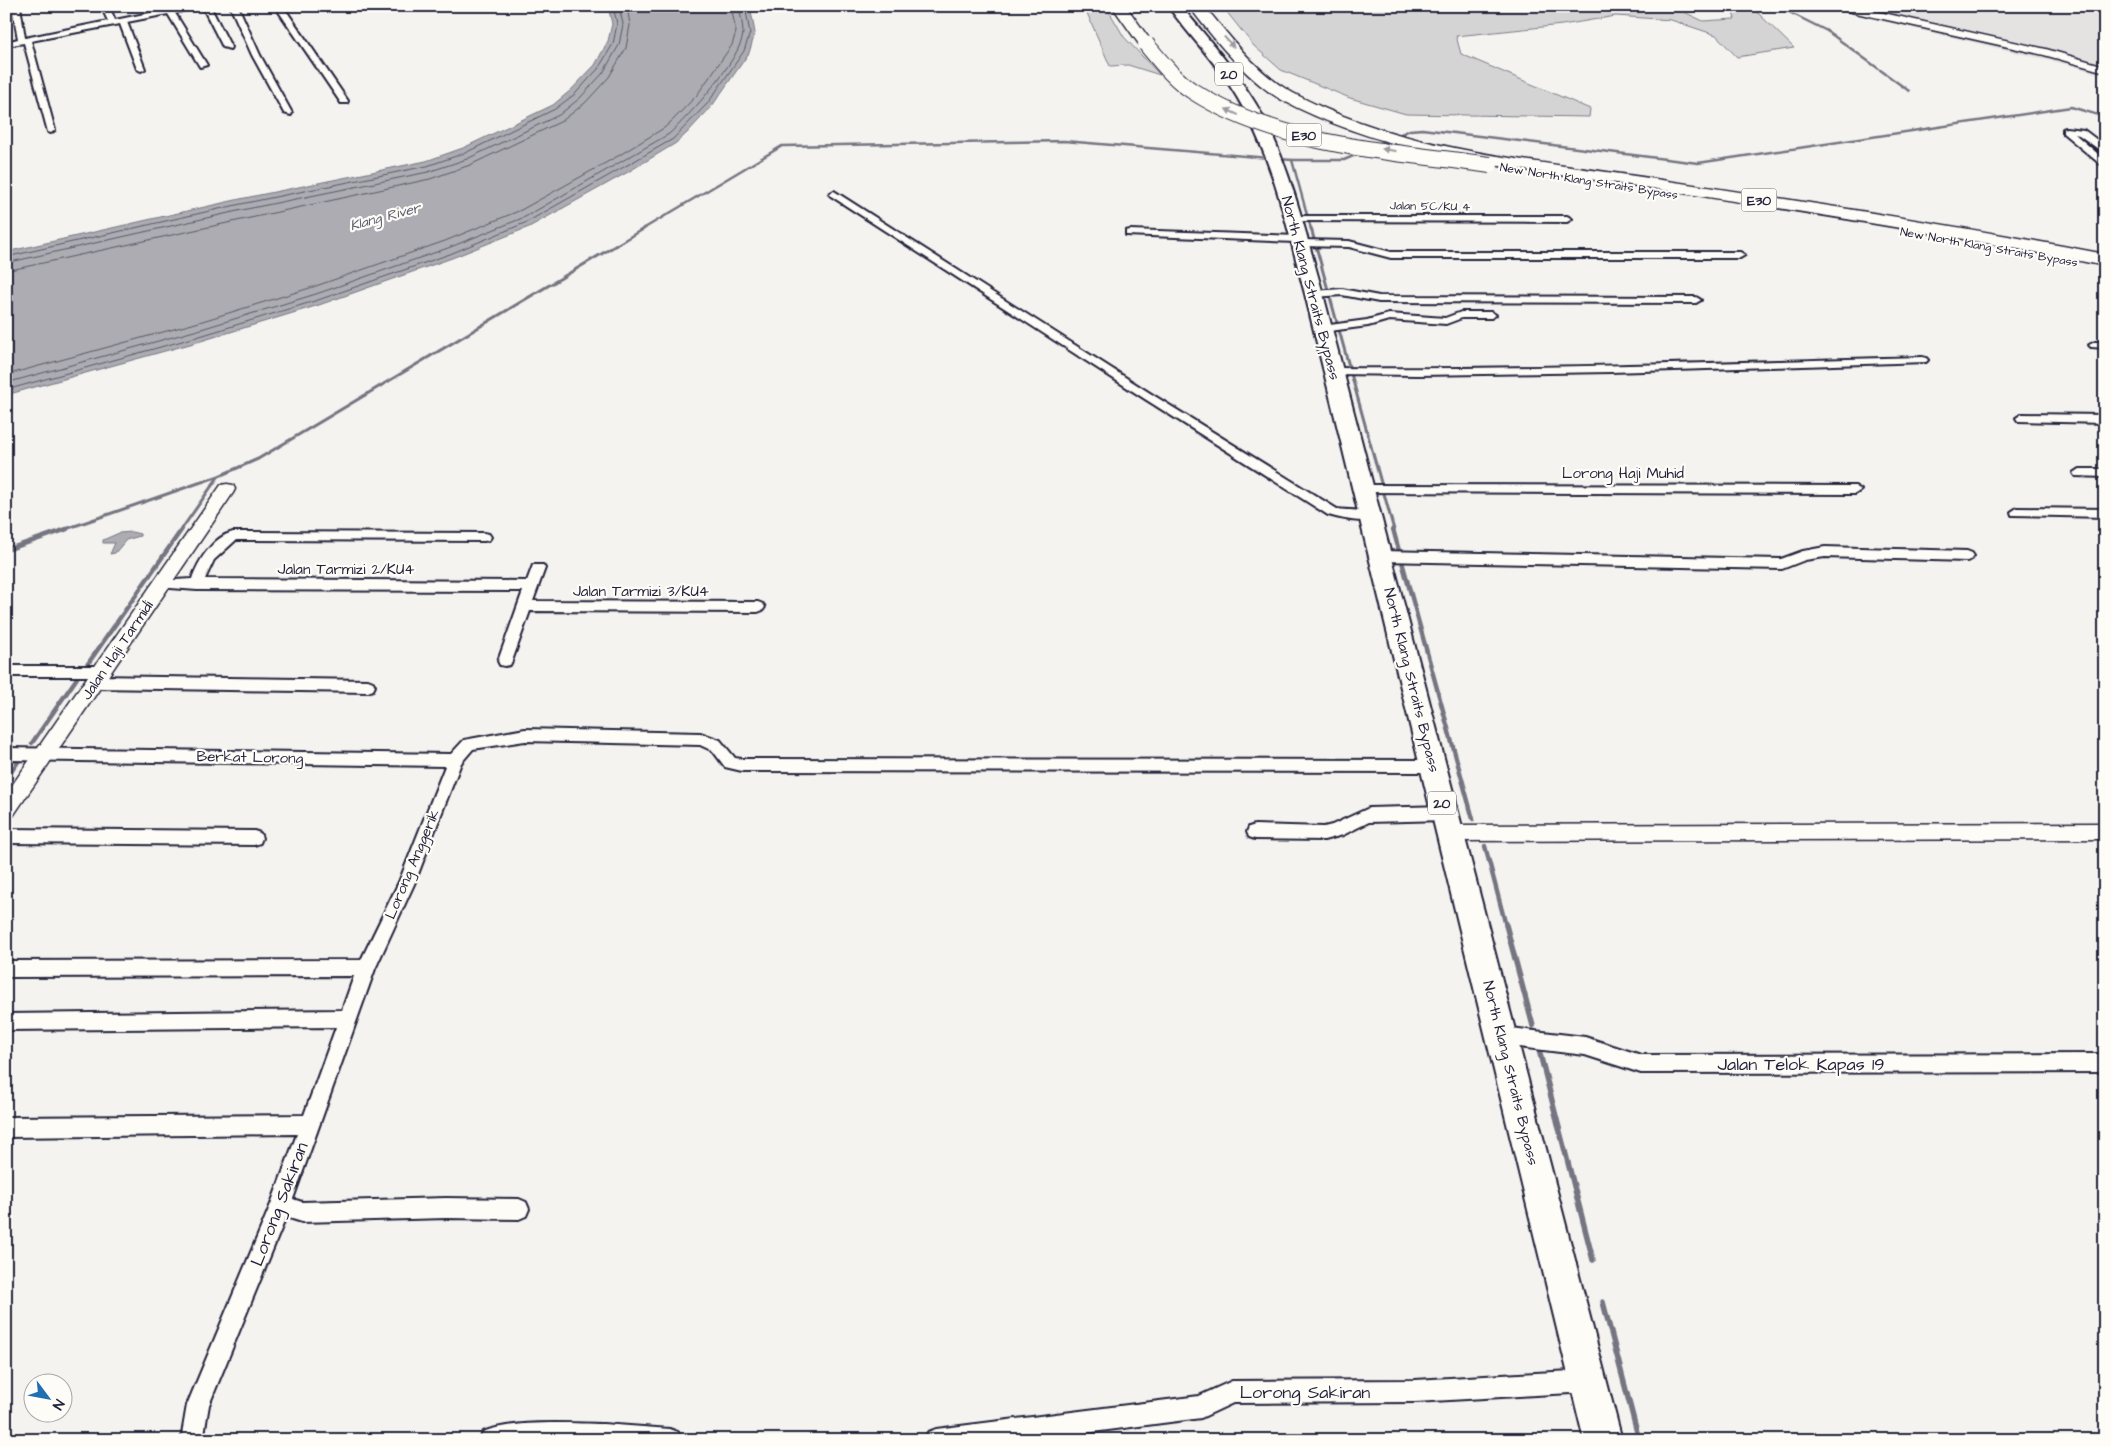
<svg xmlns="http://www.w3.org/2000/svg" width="2111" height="1446" font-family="'Architects Daughter',sans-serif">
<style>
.built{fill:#e4e3e2}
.green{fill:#d5d4d5;stroke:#7c7b88}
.water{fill:#acacb2;stroke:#757582}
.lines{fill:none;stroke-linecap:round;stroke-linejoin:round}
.shore{stroke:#59596b;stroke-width:1}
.stream-far3{stroke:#757582;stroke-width:2.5}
.stream-far2{stroke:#757582;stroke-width:3}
.stream-far1{stroke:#757582;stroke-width:4.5}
.stream{stroke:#757582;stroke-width:5.5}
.minor-casing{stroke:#22223b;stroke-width:4}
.tertiary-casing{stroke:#22223b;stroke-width:3}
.trunk-casing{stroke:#22223b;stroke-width:4}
.motorway-casing{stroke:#22223b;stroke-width:3}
.minor{fill:#fdfcf7;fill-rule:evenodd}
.tertiary{fill:#fdfcf7;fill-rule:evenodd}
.trunk{fill:#fdfcf7;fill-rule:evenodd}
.motorway{fill:#fdfcf7;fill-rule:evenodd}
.motorway-bridge-casing{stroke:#22223b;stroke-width:18;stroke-linecap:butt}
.motorway-bridge{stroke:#fdfcf7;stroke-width:16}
.oneway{fill:#9a9aa2}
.labels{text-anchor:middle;stroke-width:4.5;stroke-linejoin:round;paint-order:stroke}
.far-street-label{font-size:12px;fill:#22223b;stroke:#fdfcf7}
.shield{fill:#fdfcf7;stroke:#646373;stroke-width:1}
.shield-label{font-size:14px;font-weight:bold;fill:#22223b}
.far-water-label{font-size:14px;font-style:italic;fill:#59596b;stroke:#fdfcf7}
.street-label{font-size:15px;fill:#22223b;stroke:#fdfcf7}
.near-street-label{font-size:18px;fill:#22223b;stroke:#fdfcf7}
</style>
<rect width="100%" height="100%" fill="#f4f3ef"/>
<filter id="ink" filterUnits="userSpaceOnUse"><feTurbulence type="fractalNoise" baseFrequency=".02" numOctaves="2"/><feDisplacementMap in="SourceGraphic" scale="10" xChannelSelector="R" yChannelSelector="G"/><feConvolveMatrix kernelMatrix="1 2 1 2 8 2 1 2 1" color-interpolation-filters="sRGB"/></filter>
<g filter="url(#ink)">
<path class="built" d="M1819,6H2105V76L2073,66Z"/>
<g class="green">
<path d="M1084,6H1106L1124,37L1160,75L1128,65L1110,66Z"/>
<path d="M1222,6H1662L1682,11L1703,21L1735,19L1731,6H1746L1759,14L1794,48L1737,57L1716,35L1671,20L1616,16L1562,25L1456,36L1461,54L1590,109L1589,117L1406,114L1350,98L1281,70L1254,46Z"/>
</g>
<g class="water">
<path d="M608,6H750L755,33L749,53L712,106L687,133L676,143L628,172L529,227L452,258L319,305L201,341L6,395V252L240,199L426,161L463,148L553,105L571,90L595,65L608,41L612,24Z"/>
<path d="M132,532L140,534V536L126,540L115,553L110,554L115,543H103V540L119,533Z"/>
</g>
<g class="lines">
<g class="shore">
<path d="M6,257L241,204L427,166L465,153L555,109L575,94L598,69L613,44L617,24L613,6"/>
<path d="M6,263L242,210L428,172L467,159L559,115L580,98L603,73L619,45L623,24L619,6"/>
<path d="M6,271L430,179L470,165L562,121L585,103L609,77L626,48L630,25L627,6"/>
<path d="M6,375L196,323L313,287L445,241L521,210L618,156L664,128L673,120L697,95L732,45L736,32L731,6"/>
<path d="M6,383L198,330L316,294L448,248L525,217L669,134C688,117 742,58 743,33C743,24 740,14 739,6"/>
<path d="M6,390L200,336L318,300L450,254L527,222L673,139L708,103L744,51L750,33L745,6"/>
</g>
<g class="stream-far3">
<path d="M1777,6L1827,31L1909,91"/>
<path d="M1376,145L1410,130L1422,129L1698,163L2071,107L2105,117"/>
<path d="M1292,160L1311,229"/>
<path d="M643,229L782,146L1064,141L1292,160H1344L1360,153"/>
</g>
<g class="stream-far2">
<path d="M1311,228L1394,530"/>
<path d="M63,530L219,476L258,459L645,228"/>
<path d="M181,530L218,477"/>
</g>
<g class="stream-far1">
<path d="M1393,529L1473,819"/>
<path d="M6,550L67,529"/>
<path d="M87,665L182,529"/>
<path d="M32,743L77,678"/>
<path d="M6,779L20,759"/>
<path d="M1485,846L1506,926"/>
</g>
<g class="stream">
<path d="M1506,925L1533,1026"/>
<path d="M1539,1050L1593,1260"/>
<path d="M1603,1302L1639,1440"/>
</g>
<defs>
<g id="minor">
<path d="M12,6H20L25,38L108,21L101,6H109L115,20L184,6H201L175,13L207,65L200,67L168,14L127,22L145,69L141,71L137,69L120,24L31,41L55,130L51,133L48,132L24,43L6,46V42L18,39Z"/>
<path d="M202,6H210L231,47L230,49L223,47Z"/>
<path d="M230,6H238L260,55L292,113L291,115L284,113L252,55Z"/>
<path d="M275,6H283L348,101L347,103H341Z"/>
<path d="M2066,128L2084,130L2105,146V154L2079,135L2075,134L2105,160V168L2063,133V129Z"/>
<path d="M834,191L1153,395L1337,509C1347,511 1372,509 1377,516C1369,526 1340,518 1328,515L1145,399L831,196L829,194Z"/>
<path d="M1292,216H1567L1572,219L1567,222L1289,221V217Z"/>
<path d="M1130,230L1297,236L1301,237V240L1349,241L1391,252H1740L1745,255L1740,258H1391L1349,247L1299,246L1295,245V242L1126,235V231Z"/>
<path d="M1342,289L1379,296L1696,297L1701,300L1696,303L1379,302L1342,295L1314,297L1309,294L1314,291Z"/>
<path d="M1461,312H1491L1496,315L1491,318H1462L1446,324L1389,320L1368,326L1322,332L1317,329L1322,326L1367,320L1389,314L1445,318Z"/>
<path d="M2095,342H2105V348L2091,347L2089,345Z"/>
<path d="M1922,357L1926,358L1928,360L1926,362L1611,372L1418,375L1333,374L1327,371L1333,368C1529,370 1726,362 1922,357Z"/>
<path d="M2022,414L2105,415V423L2018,421L2016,418Z"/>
<path d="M2079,469H2105V477L2075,476L2073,473Z"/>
<path d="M1362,485L1855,486L1861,490L1855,494L1358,492L1356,489L1358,486Z"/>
<path d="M2017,508L2105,509V517L2012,515L2011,512Z"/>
<path d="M233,532L484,533L489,534L491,537L489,540L484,541L236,540L214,560L205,579L527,581L533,565H543L545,568L533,601L758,602L763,604L765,607L763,610L758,612L530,611L512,661L510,665L505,666L500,665L498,661L523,591L197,590L157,587L155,584L157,581L192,579C198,561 213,537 233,532Z"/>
<path d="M1825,547L1967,551L1972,553L1974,556L1972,559L1967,561L1825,557L1805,560L1782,569L1380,561L1375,559L1373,556L1375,553L1380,551L1781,559L1803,551Z"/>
<path d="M6,666H102L107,667L109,671L107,675L102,676H6Z"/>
<path d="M95,676L368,680L373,682L375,686L373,690L368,692L95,688L90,686L88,682L90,678Z"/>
<path d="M525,729L700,733L720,740L735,758L742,759L1433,760L1438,762L1441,766L1438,770L1433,772L742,771L725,767L713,751L700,745L525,741L473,749L461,763L415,882L375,969L293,1199L302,1202L446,1198L519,1199L526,1202L529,1209L526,1216L519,1219L446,1218L302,1222L286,1217L209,1405L203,1440H181L187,1405L271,1204L297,1134L6,1137V1117L304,1115L336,1027L6,1030V1014L342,1010L354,976L6,977V961L361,960L399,882L445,766L6,760V748L451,754L464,740Z"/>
<path d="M1445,806L1451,808L1453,813L1451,818L1445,820L1369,822L1343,835L1324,840L1255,839L1249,837L1247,832L1249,827L1255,825L1324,827L1332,825L1369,808Z"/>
<path d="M6,829L254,831L260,833L262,838L260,843L254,845L6,843Z"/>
<path d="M1502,1027L1585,1037L1641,1055L2105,1054V1072L1641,1073L1585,1055L1502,1045L1496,1042L1493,1036L1496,1030Z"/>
<path d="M1589,1370L1597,1373L1600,1381L1597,1389L1589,1392L1415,1402L1233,1403L1201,1418L1031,1440H925L928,1432L936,1429L1199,1396L1232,1381L1415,1380Z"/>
<path d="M603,1424L670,1429L678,1432L681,1440H480L483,1432C513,1420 570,1423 603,1424Z"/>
</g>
<g id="tertiary">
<path d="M1833,6H1852L2046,49L2105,66V72L2044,55L1838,9Z"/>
<path d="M227,484L233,485L235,489L233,493L13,816L6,818V794L221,485Z"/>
<path d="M2105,823V839L1450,841L1443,839L1440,833L1443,827L1450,825Z"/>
</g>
<path id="trunk" d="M1168,6H1181C1213,45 1248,84 1270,130C1294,182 1307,239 1323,294L1622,1440H1584L1305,294C1287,227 1273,157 1237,97C1218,64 1190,37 1168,6Z"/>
<g id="motorway">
<path d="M1112,6H1126L1153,44L1151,47H1141Z"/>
<path d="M1189,6H1204C1230,36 1257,74 1293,93C1404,152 1533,160 1655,179C1805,202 1956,225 2105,254V266C1954,235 1803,212 1651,188C1527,169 1395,160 1282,100C1248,81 1212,37 1189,6Z"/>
</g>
</defs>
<use href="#minor" class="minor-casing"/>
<use href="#tertiary" class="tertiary-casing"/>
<use href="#trunk" class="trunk-casing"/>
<use href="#motorway" class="motorway-casing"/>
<use href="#minor" class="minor"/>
<use href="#tertiary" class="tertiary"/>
<use href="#trunk" class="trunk"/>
<use href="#motorway" class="motorway"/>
<defs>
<path id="motorway-bridge" d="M1146,44C1160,61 1175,80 1194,92C1280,147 1392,151 1490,165"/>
</defs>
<use href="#motorway-bridge" class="motorway-bridge-casing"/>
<use href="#motorway-bridge" class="motorway-bridge"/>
</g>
<defs><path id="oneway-solid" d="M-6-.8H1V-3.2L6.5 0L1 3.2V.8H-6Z" transform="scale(1.25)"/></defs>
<g class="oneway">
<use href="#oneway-solid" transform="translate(1229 42) rotate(47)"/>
<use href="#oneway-solid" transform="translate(1232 112) rotate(-155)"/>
<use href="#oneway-solid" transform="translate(1389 150) rotate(-171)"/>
</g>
</g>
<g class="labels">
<g class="far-street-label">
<text transform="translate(1589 181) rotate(9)" y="4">New North Klang Straits Bypass</text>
<text transform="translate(1430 206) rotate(1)" y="4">Jalan 5C/KU 4</text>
<text transform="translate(1989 247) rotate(10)" y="4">New North Klang Straits Bypass</text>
</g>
<g class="shield">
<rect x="1215" y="62.5" width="28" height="23" rx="4"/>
<rect x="1286.5" y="123.5" width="35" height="23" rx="4"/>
<rect x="1741.5" y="188.5" width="35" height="23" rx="4"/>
<rect x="1428" y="791.5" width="28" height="23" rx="4"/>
</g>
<g class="shield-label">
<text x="1229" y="79">20</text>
<text x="1304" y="140">E30</text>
<text x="1759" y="205">E30</text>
<text x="1442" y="808">20</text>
</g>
<g class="far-water-label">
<text transform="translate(385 216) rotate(-15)" y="5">Klang River</text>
</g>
<g class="street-label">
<text transform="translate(1311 288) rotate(75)" y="5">North Klang Straits Bypass</text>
<text x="1623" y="478">Lorong Haji Muhid</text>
<text x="346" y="574">Jalan Tarmizi 2/KU4</text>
<text x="641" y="596">Jalan Tarmizi 3/KU4</text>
<text transform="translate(117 650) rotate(-56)" y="5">Jalan Haji Tarmidi</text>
<text transform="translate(1412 680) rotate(76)" y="5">North Klang Straits Bypass</text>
<text transform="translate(250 757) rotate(1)" y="5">Berkat Lorong</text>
<text transform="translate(412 864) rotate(-67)" y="5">Lorong Anggerik</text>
<text transform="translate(1511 1073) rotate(76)" y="5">North Klang Straits Bypass</text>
</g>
<g class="near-street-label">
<text x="1801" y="1070">Jalan Telok Kapas 19</text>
<text transform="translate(279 1204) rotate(-69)" y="6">Lorong Sakiran</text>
<text x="1305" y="1398">Lorong Sakiran</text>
</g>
</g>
<rect width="2111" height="1446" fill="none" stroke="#fdfcf7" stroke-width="25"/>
<rect x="12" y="12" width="2086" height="1421" fill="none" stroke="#22223b" stroke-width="2" filter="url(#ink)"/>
<g transform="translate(48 1398) rotate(122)"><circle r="24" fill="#fdfcf7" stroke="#a5a5ac"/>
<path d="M0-4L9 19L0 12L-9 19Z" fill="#1f6fb2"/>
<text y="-8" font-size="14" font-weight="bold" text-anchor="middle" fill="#22223b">N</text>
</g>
</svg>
